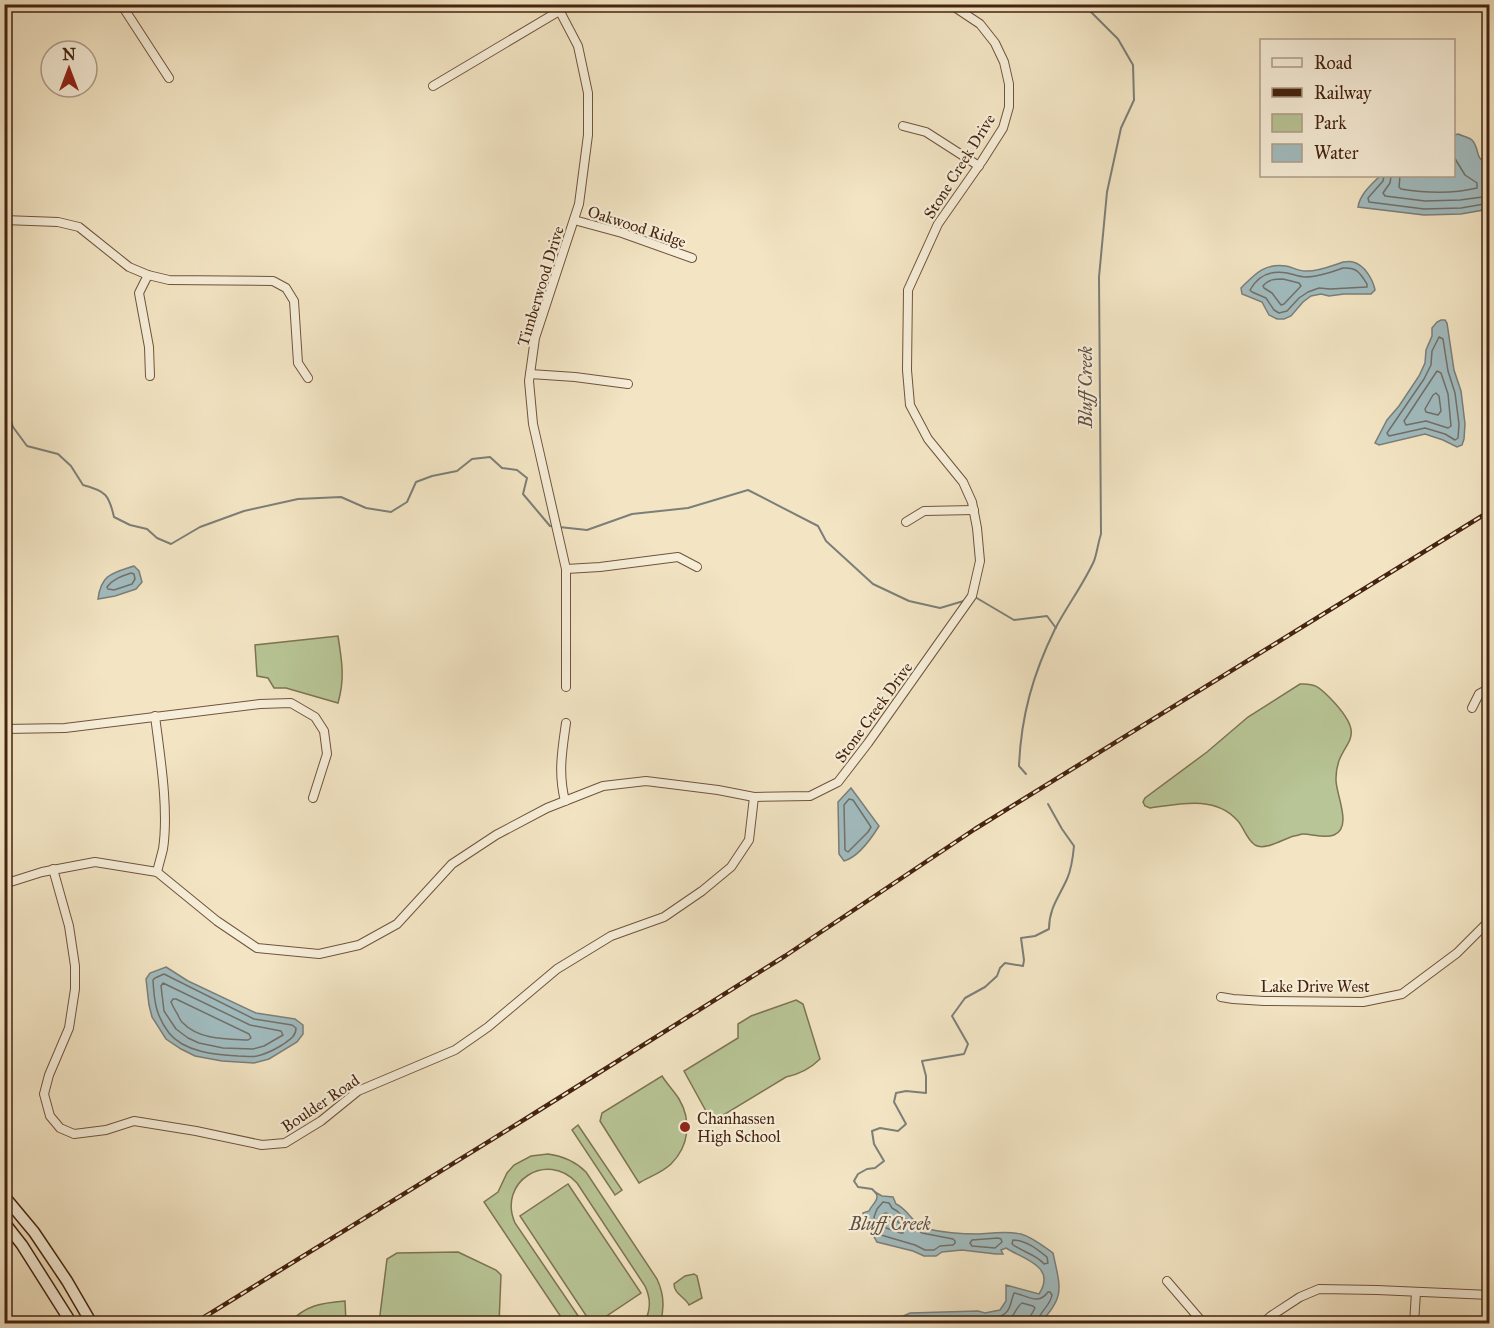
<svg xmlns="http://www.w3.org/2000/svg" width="1494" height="1328" font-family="'IM FELL Great Primer',serif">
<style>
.green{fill:#b8c596;stroke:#7e7452;stroke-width:1.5}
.water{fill:#a1bcc0;stroke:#7c7f79;stroke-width:1.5}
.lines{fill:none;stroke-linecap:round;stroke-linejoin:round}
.shore{stroke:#737068;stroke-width:1.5}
.stream{stroke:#7c7f79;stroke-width:2}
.minor-casing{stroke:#70543c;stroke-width:10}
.secondary-casing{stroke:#45230f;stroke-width:13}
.minor{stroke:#f7eed9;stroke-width:8}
.secondary{stroke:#f7eed9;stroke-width:10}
.rail-casing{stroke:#45230f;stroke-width:4.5}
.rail{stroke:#f7eed9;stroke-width:2;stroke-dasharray:7;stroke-linecap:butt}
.poi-dot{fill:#8f2418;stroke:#f7eed9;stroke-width:2}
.labels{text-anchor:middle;stroke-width:4.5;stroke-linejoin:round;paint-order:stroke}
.street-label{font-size:16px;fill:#45230f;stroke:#f7eed9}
.poi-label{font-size:16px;fill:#45230f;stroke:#f7eed9;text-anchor:start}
.water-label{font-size:18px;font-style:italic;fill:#615144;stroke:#f7eed9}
</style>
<rect width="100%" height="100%" fill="#f3e5c4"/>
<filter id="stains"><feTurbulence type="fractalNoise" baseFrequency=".00333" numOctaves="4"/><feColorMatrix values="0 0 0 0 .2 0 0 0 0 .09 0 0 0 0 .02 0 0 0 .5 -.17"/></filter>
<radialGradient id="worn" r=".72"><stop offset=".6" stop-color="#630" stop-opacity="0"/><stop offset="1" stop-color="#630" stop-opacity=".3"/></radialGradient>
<g class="green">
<path d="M338,636C342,661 345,679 338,703L286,688H274L268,678L257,676L255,645Z"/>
<path d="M1300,684C1316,683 1320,688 1331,699C1374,744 1335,739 1336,780C1336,795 1353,827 1334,835C1324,839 1313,834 1303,834C1300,834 1297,836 1294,836C1283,839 1265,851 1255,845C1246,839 1244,827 1237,820C1215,795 1179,804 1150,808L1145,806L1143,802L1145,798L1207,752L1248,717Z"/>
<path d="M796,1000L803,1004L820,1059C810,1069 800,1074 786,1077L712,1122L684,1071L738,1038V1024L751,1016Z"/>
<path d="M662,1076C667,1084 674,1091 679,1099C692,1121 689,1146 671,1164C663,1172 649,1177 639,1183L600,1121L602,1113Z"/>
<path d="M578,1125L622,1190L615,1195L572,1130Z"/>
<path d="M548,1154C563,1156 575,1161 586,1172L657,1279C664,1294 665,1308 660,1323H644C651,1310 651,1299 645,1286L577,1183C547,1150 497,1182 515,1223L583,1323H565L484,1202L498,1192L507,1173L514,1165L531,1156Z"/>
<path d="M568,1184L641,1293L596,1323H591L520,1216Z"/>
<path d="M458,1252L496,1270L501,1275L499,1323H379L387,1259L397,1253Z"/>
<path d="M694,1274L697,1276L702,1298L689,1305C685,1297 674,1294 674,1284L685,1276Z"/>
<path d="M345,1301L346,1323H289C306,1305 321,1303 345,1301Z"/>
</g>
<g class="water">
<path d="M1458,134C1462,136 1468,137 1472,140C1481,150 1473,159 1489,163V209L1461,214L1424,215L1358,207C1360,194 1371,185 1380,176H1454V135Z"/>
<path d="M1343,262C1346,262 1350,261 1353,262C1365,265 1373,280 1375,290L1371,294H1344L1329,296L1321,294L1311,296L1303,302L1291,316L1284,319H1277L1269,315L1262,302L1242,294L1241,288C1255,274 1264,263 1286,266C1292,267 1299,271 1305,271C1317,272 1331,266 1343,262Z"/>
<path d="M1441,320H1445L1447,323L1454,370L1461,391L1465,424L1464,439L1462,445L1457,447L1443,440L1425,434L1379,445L1375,443L1387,420L1399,406L1419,376L1425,363L1426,350L1432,336V328L1437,322Z"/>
<path d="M134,566L139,571L142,582L136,589L115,596L98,599C101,574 113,573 134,566Z"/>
<path d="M851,788L879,826C871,839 858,857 844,861L839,854L838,802Z"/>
<path d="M166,967L188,981L256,1013L295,1019L303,1025V1034L297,1042L269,1059L254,1063L222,1061L195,1056L181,1049L166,1039L152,1017L149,1005L146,979L150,973Z"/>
<path d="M875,1192L882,1196L893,1197L896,1204C908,1209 914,1226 928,1229C945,1233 963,1234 979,1234C993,1233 1008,1231 1021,1234C1032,1237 1043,1246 1053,1253C1060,1287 1066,1296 1040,1323H888L910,1313L978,1311L985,1313L1000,1310L1006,1301V1285L1039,1294C1057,1266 1023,1259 1006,1248L1001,1250L1003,1254H996L962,1250L942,1252L936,1256H924L913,1251L877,1242L873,1235L869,1222L864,1218L863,1213L869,1211C872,1204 881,1199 875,1192Z"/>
</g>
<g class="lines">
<g class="shore">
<path d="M1384,176L1383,181L1368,198L1369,202L1424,209L1461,208L1490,203"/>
<path d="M1391,176L1390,183L1383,193L1385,196L1425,201L1460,200L1490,196"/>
<path d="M1400,176L1399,187L1401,189C1426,193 1452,194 1477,188V183L1465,175L1454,157"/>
<path d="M1343,268C1357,267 1360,273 1367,284V287L1330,289L1319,288L1308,292L1299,298L1287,311L1279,313L1274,310L1266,298L1252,292L1250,290C1258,276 1271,270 1287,273C1293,274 1299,277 1305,277C1318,277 1332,272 1343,268Z"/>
<path d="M1283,279L1299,283L1301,286L1284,304L1281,305L1272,293L1264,288L1263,286C1268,279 1276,279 1283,279Z"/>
<path d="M1439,337L1443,339L1448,371L1455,393L1459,424L1458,438L1455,440L1445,434L1425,428L1389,436L1387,433L1424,379L1431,365L1432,351Z"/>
<path d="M1437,371L1441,373L1448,394L1451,426L1448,428L1426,421L1406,425L1404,421Z"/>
<path d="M1436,393L1439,396L1441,411L1438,415L1426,412L1425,409L1433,395Z"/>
<path d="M131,573L134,574L135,579L132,584L114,590L108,589L107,587C113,579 122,576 131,573Z"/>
<path d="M849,799L853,800L871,827L868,832L848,852L845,850L844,805Z"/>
<path d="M164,974L254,1019L292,1025L296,1028C296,1037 289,1040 282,1045C274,1050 266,1054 257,1056C251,1057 244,1056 238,1056C216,1055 184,1052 169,1033C156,1016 154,1001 153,980L155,978Z"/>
<path d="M163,983L250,1025L281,1031L283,1035L264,1046L253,1049L223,1048L199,1043L188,1038L176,1029L164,1011L161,986Z"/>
<path d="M173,999H176L249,1034L251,1038L248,1040C227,1039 199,1040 183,1023C182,1023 178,1016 178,1015C175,1010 173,1007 171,1002Z"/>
<path d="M883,1202L889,1203L892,1208L897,1211L915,1228L922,1233L953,1239L955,1241V1243L953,1245L940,1246L934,1250H925L915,1245L881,1235L879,1233L874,1217L877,1209Z"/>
<path d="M886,1213L893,1217L904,1228L903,1233H901L886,1228L882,1217L883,1214Z"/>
<path d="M998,1238L1001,1239L1002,1242L995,1248L972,1246L970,1243L972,1240Z"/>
<path d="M1013,1240C1026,1240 1037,1249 1047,1257L1048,1263L1044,1264C1036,1254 1022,1252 1012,1244Z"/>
<path d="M902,1324L912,1319L922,1318H995C1012,1313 1009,1306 1014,1293C1027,1295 1038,1306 1048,1292H1050L1052,1295C1050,1307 1038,1312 1037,1324"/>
<path d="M1002,1324C1015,1319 1014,1309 1022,1303L1033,1306L1035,1308L1030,1317L1029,1324"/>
</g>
<g class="stream">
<path d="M4,402L13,427L27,446L58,454L71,466L83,485C106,491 109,495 114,517L130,525L147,529L157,538L171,544L200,527L244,511L298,499L341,497L366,508L391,512L407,502L416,482L432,476L457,471L472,459L490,457L502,468L517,470L527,478L523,494L550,526L587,530L632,514L688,508L748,490L818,526L826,541L873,584L909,601L940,608L967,600"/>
<path d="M975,597L1014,620L1047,616L1056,628"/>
<path d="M1026,774L1019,766C1021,716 1033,674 1055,629C1067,606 1083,585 1094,561C1097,553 1098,543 1101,534L1099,277L1107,192L1121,128L1134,100L1133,65L1118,39L1083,4"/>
<path d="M876,1193L872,1189L858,1187L854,1181L858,1174L867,1169L875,1168L884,1161L874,1144L872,1131L880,1128L898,1131L906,1124L894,1102L896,1093L906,1091L926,1093V1076L922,1061L964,1054L968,1044L952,1016L965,998L985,987L997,976L1000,968L1005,963L1023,966L1024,960L1021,938L1035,936L1049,929C1049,908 1059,897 1067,879C1072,868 1073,857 1074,846L1062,829L1048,804"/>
</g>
<defs>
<g id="minor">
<path d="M121,4L169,78"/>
<path d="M556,4L578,46L588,93V135L579,204L535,338L529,381L533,424L566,569V687"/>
<path d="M433,86L571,4"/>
<path d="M903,126L926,132L979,166"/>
<path d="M4,220L58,222L79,227L129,267L148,275L169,280L273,281L286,288L294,301L298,363L308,378"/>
<path d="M574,220L622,233L692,258"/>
<path d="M148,275L139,293L149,347L150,376"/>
<path d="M530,374L575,377L628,384"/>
<path d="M906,522L924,511L974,510"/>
<path d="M566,569L600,567L678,557L697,567"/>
<path d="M1472,708L1479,694L1490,688"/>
<path d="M155,716C160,756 169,809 163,849C161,857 159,864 157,872"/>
<path d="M4,729L65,728L260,704L291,703L315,717L324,731L327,754L313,798"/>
<path d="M565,801C558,773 562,751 566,723"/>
<path d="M53,869L69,926L75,966V989L69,1028L49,1075L44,1094L50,1116L60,1128L74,1134L106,1130L134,1121L196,1131L262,1145L285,1143L321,1121L358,1091L455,1050L488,1027L557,969L611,936L664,917L702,891L731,867L749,840L754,797"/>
<path d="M4,884L42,872L95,862L157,872L217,921L257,948L319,954L359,945L397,924L452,864L496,835L547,808L603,786L646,781L718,790L754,797L810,796L838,782L868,743L972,596L980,561L977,528L972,502L963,482L928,439L910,405L907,370L908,290L938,224L982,161L1003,128L1009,107V84L1004,62L995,43L980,24L950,4"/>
<path d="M1221,997L1233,999L1264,1001L1363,1002L1402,994L1457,953L1490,920"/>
<path d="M1167,1281L1204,1324"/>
<path d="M1262,1324L1271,1316L1300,1297L1319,1289L1377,1290L1490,1295"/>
<path d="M1414,1324L1416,1292"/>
</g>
<g id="secondary">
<path d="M4,1196L34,1232L67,1281L92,1324"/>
<path d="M4,1222L22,1245L72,1324"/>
</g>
</defs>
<use href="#minor" class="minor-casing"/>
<use href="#secondary" class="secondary-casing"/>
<use href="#minor" class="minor"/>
<use href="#secondary" class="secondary"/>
<defs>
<path id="rail" d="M193,1324L538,1111L785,956L975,829L1490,511"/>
</defs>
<use href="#rail" class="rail-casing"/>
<use href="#rail" class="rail"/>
</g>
<circle class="poi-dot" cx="685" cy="1127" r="6"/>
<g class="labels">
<g class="street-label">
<text transform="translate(959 166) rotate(-58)" y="6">Stone Creek Drive</text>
<text transform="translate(637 226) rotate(18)" y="6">Oakwood Ridge</text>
<text transform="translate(540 286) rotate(-73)" y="6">Timberwood Drive</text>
<text transform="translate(873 712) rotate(-54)" y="6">Stone Creek Drive</text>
<text x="1315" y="992">Lake Drive West</text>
<text transform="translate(320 1103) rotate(-34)" y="6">Boulder Road</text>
</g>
<g class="poi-label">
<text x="697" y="1124">Chanhassen<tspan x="697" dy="18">High School</tspan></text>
</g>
<g class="water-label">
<text transform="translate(1086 387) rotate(-90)" y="6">Bluff Creek</text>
<text x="890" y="1230">Bluff Creek</text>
</g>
</g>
<rect width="1494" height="1328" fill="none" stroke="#f3e5c4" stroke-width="24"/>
<rect x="6" y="6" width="1482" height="1316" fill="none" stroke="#45230f" stroke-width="3"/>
<rect x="12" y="12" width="1470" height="1304" fill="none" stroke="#45230f" stroke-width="1.5"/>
<rect x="1260" y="39" width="195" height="138" fill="#f7eed9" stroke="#b09d88" stroke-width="1.5"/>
<rect x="1272" y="58" width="30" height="9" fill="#f7eed9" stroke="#b09d88" stroke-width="1.5"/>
<text x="1314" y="69" font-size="18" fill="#45230f">Road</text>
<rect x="1272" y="88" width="30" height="9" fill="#45230f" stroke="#b09d88" stroke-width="1.5"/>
<text x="1314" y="99" font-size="18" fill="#45230f">Railway</text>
<rect x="1272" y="114" width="30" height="18" fill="#b8c596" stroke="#b09d88" stroke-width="1.5"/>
<text x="1314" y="129" font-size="18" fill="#45230f">Park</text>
<rect x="1272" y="144" width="30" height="18" fill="#a1bcc0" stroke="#b09d88" stroke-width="1.5"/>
<text x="1314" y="159" font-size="18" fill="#45230f">Water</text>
<g transform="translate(69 69)"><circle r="28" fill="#f7eed9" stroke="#b09d88" stroke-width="1.5"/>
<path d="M0-4.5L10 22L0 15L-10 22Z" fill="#8f2418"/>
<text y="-9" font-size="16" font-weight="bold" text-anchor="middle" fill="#45230f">N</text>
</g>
<rect width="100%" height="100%" filter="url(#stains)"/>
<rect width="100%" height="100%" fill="url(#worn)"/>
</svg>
